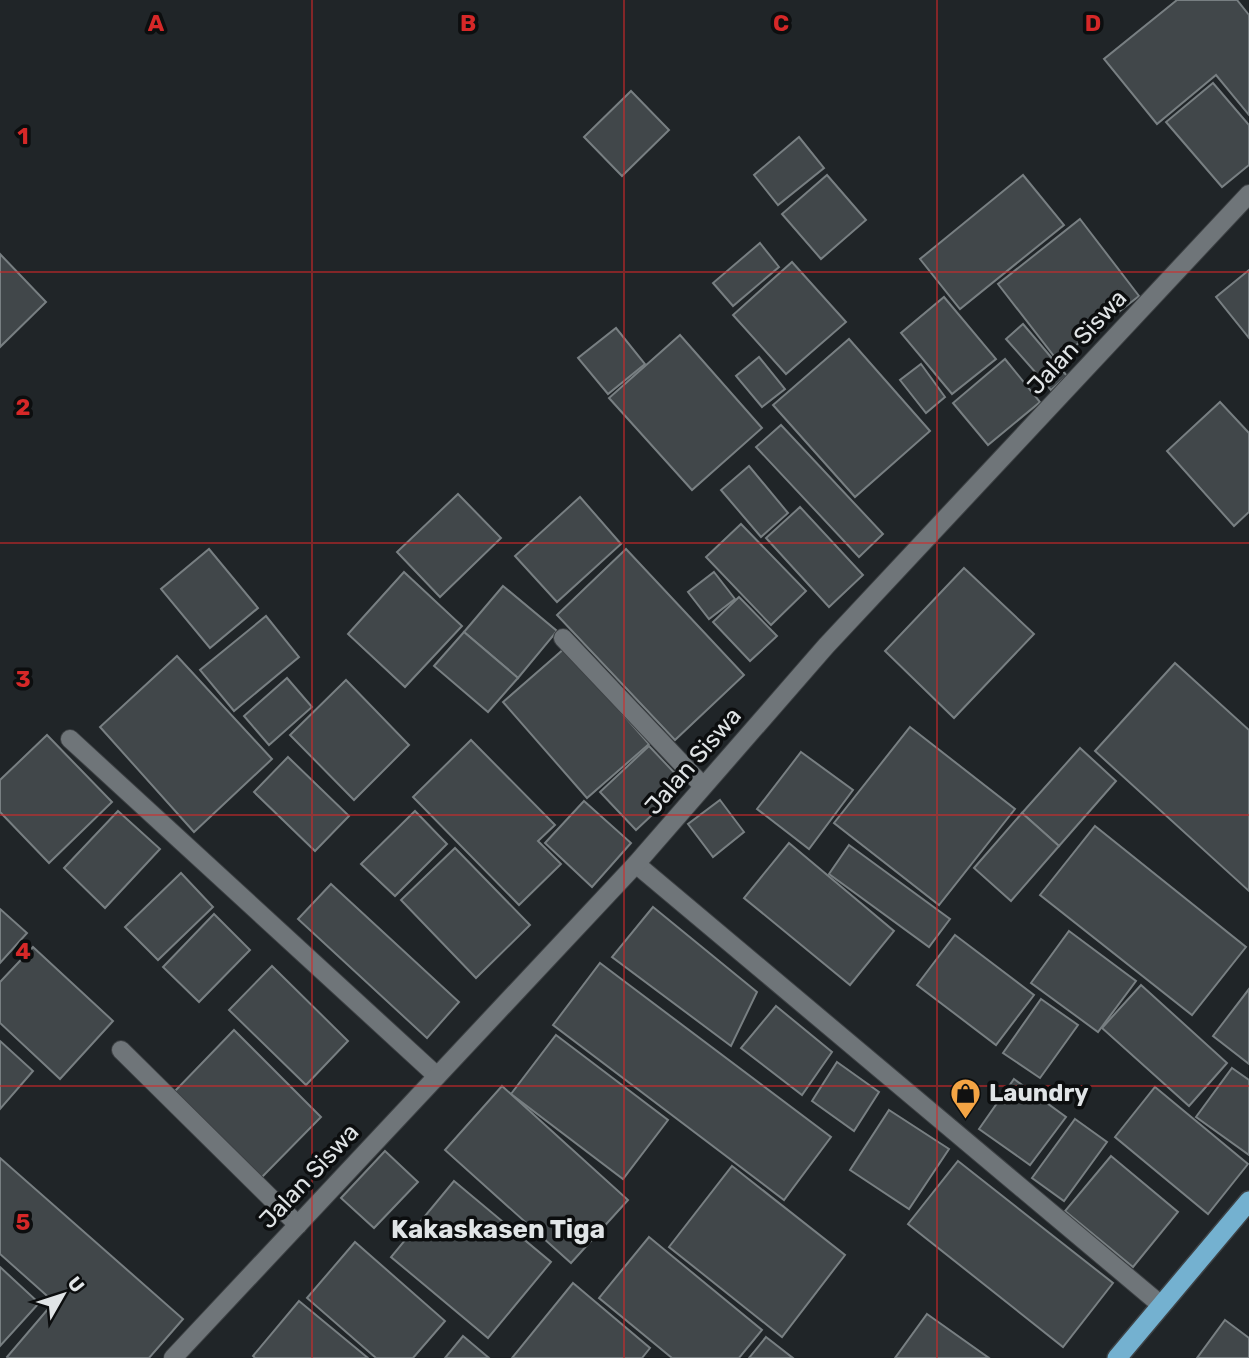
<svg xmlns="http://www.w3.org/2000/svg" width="1249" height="1358" font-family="Rubik,sans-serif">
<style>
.building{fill:#41474a;stroke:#787f82;stroke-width:2}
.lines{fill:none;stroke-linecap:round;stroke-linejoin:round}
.minor-casing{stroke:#3d4144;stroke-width:20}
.trunk-casing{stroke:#3d4144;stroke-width:22}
.minor{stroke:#6f7579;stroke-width:18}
.trunk{stroke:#74b1d0;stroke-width:19}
.grid{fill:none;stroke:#d62828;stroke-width:2;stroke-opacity:0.55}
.labels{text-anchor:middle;stroke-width:7;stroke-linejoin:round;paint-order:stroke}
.street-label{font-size:24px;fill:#e0e4e6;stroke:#0c0e0f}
.poi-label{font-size:24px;font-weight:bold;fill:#e0e4e6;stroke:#0c0e0f;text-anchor:start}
.neighbourhood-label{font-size:26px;font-weight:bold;fill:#e0e4e6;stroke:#0c0e0f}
.grid-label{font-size:23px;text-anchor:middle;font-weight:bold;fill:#d62828;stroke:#0c0e0f;stroke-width:7;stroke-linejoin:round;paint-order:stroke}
</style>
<rect width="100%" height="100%" fill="#202528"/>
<g class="building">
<path d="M1177,0H1237L1249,15V115L1216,75L1157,124L1104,59Z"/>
<path d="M1213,83L1249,125V165L1222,187L1166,122Z"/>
<path d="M631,91L669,130L622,176L584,137Z"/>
<path d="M799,137L824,168L778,205L754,175Z"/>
<path d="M827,175L866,220L821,259L782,214Z"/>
<path d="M1023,175L1064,225L960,309L920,259Z"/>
<path d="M1080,219L1139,296L1057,360L998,284Z"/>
<path d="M760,243L779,267L733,306L713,283Z"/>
<path d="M0,254L46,302L0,347Z"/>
<path d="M792,262L846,322L786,374L733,315Z"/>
<path d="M1249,270V338L1216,297Z"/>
<path d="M944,297L996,359L952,394L901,333Z"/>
<path d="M1023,324L1067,376L1051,390L1006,339Z"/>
<path d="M616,328L645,364L608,394L578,358Z"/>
<path d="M680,335L762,428L692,490L609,398Z"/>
<path d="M849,339L930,431L855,497L773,405Z"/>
<path d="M759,357L785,389L762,407L736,376Z"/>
<path d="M1005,359L1040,402L988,445L953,403Z"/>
<path d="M921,364L945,397L926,413L900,380Z"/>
<path d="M1220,402L1249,433V512L1234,526L1167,451Z"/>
<path d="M781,425L883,534L859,557L756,447Z"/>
<path d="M749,466L788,513L761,537L721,490Z"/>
<path d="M458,494L501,538L440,597L397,552Z"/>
<path d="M580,497L621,544L557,602L515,556Z"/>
<path d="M800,507L863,575L829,607L766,538Z"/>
<path d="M741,524L806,591L771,625L706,557Z"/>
<path d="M209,549L258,608L210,648L161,589Z"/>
<path d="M626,549L744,675L675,740L557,615Z"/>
<path d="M964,568L1034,634L954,718L885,651Z"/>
<path d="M404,572L462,626L405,687L348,634Z"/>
<path d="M714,572L735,599L709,619L688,592Z"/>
<path d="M503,586L557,631L518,678L464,632Z"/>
<path d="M739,597L777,636L750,661L713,622Z"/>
<path d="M266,616L299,657L234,711L200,670Z"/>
<path d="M464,632L518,678L488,712L434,666Z"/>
<path d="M565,648L649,744L587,798L503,702Z"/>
<path d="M177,656L272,759L194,832L100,727Z"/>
<path d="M1175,663L1249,730V891L1095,751Z"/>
<path d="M287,678L312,707L269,745L244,716Z"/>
<path d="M346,680L409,745L354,800L290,735Z"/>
<path d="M910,727L1015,809L939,905L834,823Z"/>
<path d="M47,735L112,802L49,863L0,812V780Z"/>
<path d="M471,740L555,825L538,841L561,864L519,905L413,797Z"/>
<path d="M649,746L685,784L636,830L600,792Z"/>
<path d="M1080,748L1116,781L1059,846L1022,813Z"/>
<path d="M801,752L853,790L809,849L757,809Z"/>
<path d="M288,757L349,816L315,851L254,792Z"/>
<path d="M720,800L744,832L713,857L688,824Z"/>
<path d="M584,801L631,843L592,887L545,843Z"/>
<path d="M118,811L160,849L105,908L64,868Z"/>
<path d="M415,811L447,844L395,896L361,864Z"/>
<path d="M1022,813L1059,846L1011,901L974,868Z"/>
<path d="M1095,826L1246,947L1192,1015L1040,895Z"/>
<path d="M789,843L894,931L850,985L744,898Z"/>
<path d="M849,845L950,919L929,947L829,874Z"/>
<path d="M455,848L530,925L476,978L401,900Z"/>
<path d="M181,873L213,907L158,960L125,927Z"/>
<path d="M331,884L459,1002L427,1038L298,919Z"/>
<path d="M653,907L757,992L731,1046L612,957Z"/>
<path d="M0,909L27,933L0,963Z"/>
<path d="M214,914L250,950L199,1002L163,967Z"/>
<path d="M1069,931L1136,981L1098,1032L1031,983Z"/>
<path d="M955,935L1034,995L996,1045L917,985Z"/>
<path d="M33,947L113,1021L60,1079L0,1023V982Z"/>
<path d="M600,963L831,1137L784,1200L553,1025Z"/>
<path d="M272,966L348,1041L306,1085L229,1010Z"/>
<path d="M1141,985L1227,1063L1189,1106L1102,1028Z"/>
<path d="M1249,989V1064L1213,1036Z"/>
<path d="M1041,999L1078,1025L1040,1078L1003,1053Z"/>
<path d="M776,1006L832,1052L802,1095L741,1048Z"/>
<path d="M234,1030L321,1117L261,1178L174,1092Z"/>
<path d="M556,1035L668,1120L623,1179L511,1094Z"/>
<path d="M0,1041L33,1071L0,1109Z"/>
<path d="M837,1062L879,1092L854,1131L812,1101Z"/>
<path d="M1232,1068L1249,1080V1155L1196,1117Z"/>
<path d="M1014,1079L1066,1117L1030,1165L979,1129Z"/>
<path d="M502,1086L628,1200L571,1263L445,1150Z"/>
<path d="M1155,1087L1248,1164L1208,1214L1115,1137Z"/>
<path d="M889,1110L949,1149L909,1209L850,1170Z"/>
<path d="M1075,1119L1107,1142L1064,1201L1032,1178Z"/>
<path d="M385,1151L418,1182L374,1228L341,1198Z"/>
<path d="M1111,1156L1178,1212L1133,1267L1065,1211Z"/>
<path d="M0,1158L183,1319L149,1358H8L7,1357L54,1302L0,1254Z"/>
<path d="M958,1161L1113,1283L1063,1347L908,1224Z"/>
<path d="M732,1166L845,1255L782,1337L669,1247Z"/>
<path d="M454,1181L551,1262L488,1338L391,1257Z"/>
<path d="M649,1237L762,1330L739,1358H672L599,1298Z"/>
<path d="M355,1242L445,1321L413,1358H376L307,1298Z"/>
<path d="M0,1267L39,1303L0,1346Z"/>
<path d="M573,1283L650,1348L642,1358H512Z"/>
<path d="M299,1301L368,1358H255L253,1356Z"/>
<path d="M927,1314L989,1358H895Z"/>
<path d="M1225,1320L1249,1338V1358H1197Z"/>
<path d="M463,1336L489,1358H445Z"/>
<path d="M766,1337L793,1358H749Z"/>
</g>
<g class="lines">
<defs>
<g id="minor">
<path d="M563,638L703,786"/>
<path d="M70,739L437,1076"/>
<path d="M636,864L1161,1305"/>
<path d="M121,1050L298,1225"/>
<path d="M173,1358L636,864L826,646L1249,194"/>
</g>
<path id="trunk" d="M1117,1358L1249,1201"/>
</defs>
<use href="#minor" class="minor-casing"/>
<use href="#trunk" class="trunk-casing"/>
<use href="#minor" class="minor"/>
<use href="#trunk" class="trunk"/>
</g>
<path class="grid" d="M312,0V1358M624,0V1358M937,0V1358M0,272H1249M0,543H1249M0,815H1249M0,1086H1249"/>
<defs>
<symbol id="shop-pin" viewBox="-11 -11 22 30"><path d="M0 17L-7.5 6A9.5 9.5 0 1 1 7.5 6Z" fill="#f4a444" stroke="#0c0e0f"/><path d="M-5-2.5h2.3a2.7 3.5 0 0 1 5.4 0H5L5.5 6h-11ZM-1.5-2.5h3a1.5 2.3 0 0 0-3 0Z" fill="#111"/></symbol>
</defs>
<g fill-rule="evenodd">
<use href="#shop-pin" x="948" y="1076" width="35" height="47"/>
</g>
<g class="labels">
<g class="street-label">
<text transform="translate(1077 342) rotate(-47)" y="8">Jalan Siswa</text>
<text transform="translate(693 761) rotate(-49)" y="8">Jalan Siswa</text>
<text transform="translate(309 1176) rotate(-47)" y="8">Jalan Siswa</text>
</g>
<g class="poi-label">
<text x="989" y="1101">Laundry</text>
</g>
<g class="neighbourhood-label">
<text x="498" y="1238">Kakaskasen Tiga</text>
</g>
</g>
<g class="grid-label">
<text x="156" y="31">A</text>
<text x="468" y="31">B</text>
<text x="781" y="31">C</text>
<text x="1093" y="31">D</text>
<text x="23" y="144">1</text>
<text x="23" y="415">2</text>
<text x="23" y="687">3</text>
<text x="23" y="959">4</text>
<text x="23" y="1230">5</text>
</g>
<g transform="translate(63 1295) rotate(51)" stroke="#0c0e0f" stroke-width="5" paint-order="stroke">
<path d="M0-5L12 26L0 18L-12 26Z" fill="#e0e4e6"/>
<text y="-10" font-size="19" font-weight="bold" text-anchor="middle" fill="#e0e4e6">U</text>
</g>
</svg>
